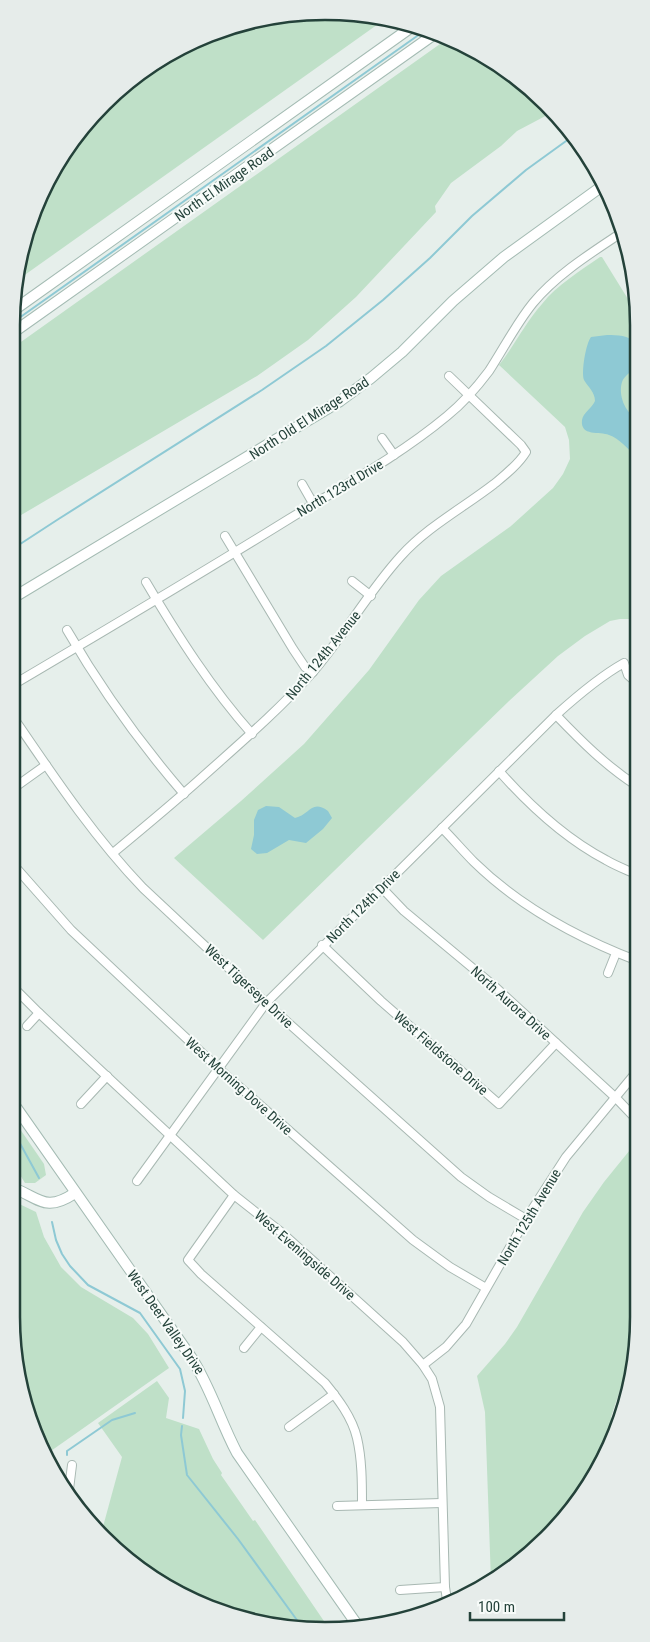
<svg xmlns="http://www.w3.org/2000/svg" width="650" height="1642" font-family="'Roboto Condensed',sans-serif">
<style>
.green{fill:#bfe0c8}
.water{fill:#8ec9d4}
.lines{fill:none;stroke-linecap:round;stroke-linejoin:round}
.stream{stroke:#8ec9d4;stroke-width:2}
.street-casing{stroke:#a8b8b2;stroke-width:10}
.secondary-casing{stroke:#a4bbb3;stroke-width:12}
.street{stroke:#fff;stroke-width:8}
.secondary{stroke:#fff;stroke-width:10}
.labels{text-anchor:middle;stroke-width:4;stroke-linejoin:round;paint-order:stroke}
.street-label{font-size:14px;fill:#24423a;stroke:#f7fbf9}
.rim{fill:none;stroke:#24423a;stroke-width:2.5}
</style>
<rect width="100%" height="100%" fill="#e6efeb"/>
<g class="green">
<path d="M304,12L381,22L19,279L28,224L89,118L186,44Z"/>
<path d="M447,39L499,64L553,112L517,131L501,146L451,183L435,206L436,212L356,297L308,340L257,376L11,521V349Z"/>
<path d="M600,257H602L636,312L637,619H620L610,621L585,636L558,656L509,701L263,940L174,858L241,801L304,744L369,670L419,600L441,576L511,526L553,488L563,474L570,459L569,440L565,427L499,365C515,345 525,323 542,304C557,285 580,271 600,257Z"/>
<path d="M11,1116L44,1164L46,1175L35,1183H25L14,1165L11,1166Z"/>
<path d="M638,1140L639,1317L632,1359L627,1369L611,1417L612,1437L574,1508L499,1578L491,1581L485,1412L477,1376L505,1344L517,1327L583,1212L604,1182Z"/>
<path d="M11,1200L36,1212L44,1237L61,1267L81,1287L133,1318L148,1334L169,1368L48,1453L28,1418L11,1317Z"/>
<path d="M157,1381L169,1398L166,1418L199,1429L213,1459L222,1473L221,1475L253,1521L255,1520L328,1627L284,1628L168,1589L101,1534L122,1457L98,1423Z"/>
</g>
<g class="water">
<path d="M607,335C618,335 628,335 636,343V367C632,371 624,376 622,382C618,395 625,412 636,418V457C629,450 619,438 609,435C600,431 580,437 582,420C583,413 592,408 595,401C595,392 588,387 584,380C581,372 586,343 591,337Z"/>
<path d="M266,806L279,807L295,818C310,815 311,799 328,811L332,818L323,829L306,843L289,840L267,853L257,854L251,849L254,835V820L258,810Z"/>
</g>
<g class="lines">
<g class="stream">
<path d="M12,323L427,29"/>
<path d="M11,550L57,520L262,390L326,346L383,300L430,258L472,216L526,170L573,136"/>
<path d="M11,1127L39,1178"/>
<path d="M52,1222L56,1240L62,1254L70,1266L88,1285L140,1313L180,1369L185,1391L183,1418"/>
<path d="M182,1426L181,1435L187,1475L238,1539L302,1627"/>
<path d="M67,1455V1451L112,1420L135,1413"/>
</g>
<defs>
<g id="street">
<path d="M382,438L394,455"/>
<path d="M302,484L314,505"/>
<path d="M225,536L293,649L305,667L313,672"/>
<path d="M352,581L371,596"/>
<path d="M146,582C178,636 211,688 252,734"/>
<path d="M67,630C101,689 140,743 184,794"/>
<path d="M11,686C104,631 197,576 289,519C343,486 399,456 447,416C463,403 477,387 489,371C504,348 516,324 533,303C556,275 591,253 621,233"/>
<path d="M11,714C52,774 93,836 143,888L266,1003L461,1177L489,1197L526,1219"/>
<path d="M556,715C581,741 606,766 637,786"/>
<path d="M499,771C530,806 564,838 606,860C616,866 627,870 638,875"/>
<path d="M11,790L46,765"/>
<path d="M442,828C453,839 463,851 474,862C520,907 578,938 638,961"/>
<path d="M113,853C142,829 171,805 199,780C238,745 277,712 312,673C344,636 368,592 401,556C427,527 463,508 494,484C505,475 518,465 526,452L521,445L449,376"/>
<path d="M11,862L71,930L218,1068L413,1240L450,1267L486,1288"/>
<path d="M382,888L404,911L493,985L616,1098L638,1121"/>
<path d="M322,945L381,1001L499,1104L556,1043"/>
<path d="M608,973L616,953"/>
<path d="M11,985L39,1013L234,1195L281,1232L403,1342L423,1365L432,1379L440,1407L445,1587L447,1600"/>
<path d="M27,1026L39,1013"/>
<path d="M81,1104L107,1076"/>
<path d="M137,1181L266,1003L556,715C577,696 599,677 624,663L628,675L637,683"/>
<path d="M234,1195L188,1260L201,1274L325,1383C338,1399 352,1417 357,1438C362,1459 362,1483 362,1505"/>
<path d="M244,1348L261,1327"/>
<path d="M423,1365L446,1347L466,1324L526,1219L566,1157L638,1070"/>
<path d="M289,1427L334,1394"/>
<path d="M69,1489L72,1465"/>
<path d="M337,1506L442,1503"/>
<path d="M400,1590L445,1587"/>
</g>
<g id="secondary">
<path d="M14,310L413,26"/>
<path d="M11,334L436,33"/>
<path d="M11,599L340,401L371,378L402,352L453,301L504,257L605,184"/>
<path d="M11,1100L191,1357C211,1388 220,1421 237,1453L358,1626"/>
<path d="M11,1187C40,1198 45,1213 75,1193"/>
</g>
</defs>
<use href="#street" class="street-casing"/>
<use href="#secondary" class="secondary-casing"/>
<use href="#street" class="street"/>
<use href="#secondary" class="secondary"/>
</g>
<g class="labels">
<g class="street-label">
<text transform="translate(224 184) rotate(-35)" y="5">North El Mirage Road</text>
<text transform="translate(309 418) rotate(-33)" y="5">North Old El Mirage Road</text>
<text transform="translate(340 488) rotate(-31)" y="5">North 123rd Drive</text>
<text transform="translate(323 655) rotate(-51)" y="5">North 124th Avenue</text>
<text transform="translate(363 906) rotate(-45)" y="5">North 124th Drive</text>
<text transform="translate(249 986) rotate(43)" y="5">West Tigerseye Drive</text>
<text transform="translate(511 1003) rotate(42)" y="5">North Aurora Drive</text>
<text transform="translate(441 1053) rotate(41)" y="5">West Fieldstone Drive</text>
<text transform="translate(239 1086) rotate(42)" y="5">West Morning Dove Drive</text>
<text transform="translate(529 1217) rotate(-59)" y="5">North 125th Avenue</text>
<text transform="translate(305 1255) rotate(41)" y="5">West Eveningside Drive</text>
<text transform="translate(166 1322) rotate(55)" y="5">West Deer Valley Drive</text>
</g>
</g>
<path d="M0 0H650V1642H0ZM325 20H325A305 305 0 0 1 630 325V1317A305 305 0 0 1 325 1622H325A305 305 0 0 1 20 1317V325A305 305 0 0 1 325 20Z" fill="#e6ecea" fill-rule="evenodd"/>
<path class="rim" d="M325 20H325A305 305 0 0 1 630 325V1317A305 305 0 0 1 325 1622H325A305 305 0 0 1 20 1317V325A305 305 0 0 1 325 20Z"/>
<path d="M470 1612v8h94v-8" fill="none" stroke="#24423a" stroke-width="2.5"/>
<text x="478" y="1612" font-size="15" fill="#24423a" stroke="#f7fbf9" stroke-width="4" paint-order="stroke">100 m</text>
</svg>
